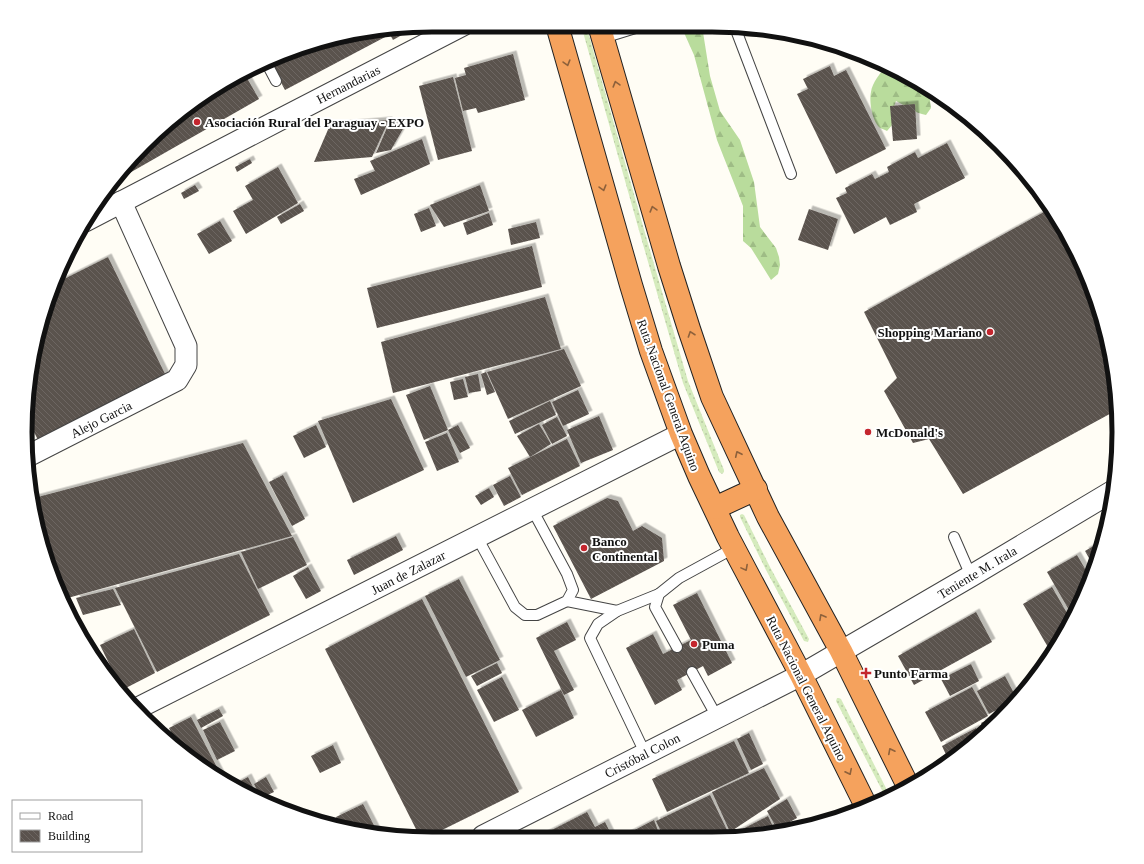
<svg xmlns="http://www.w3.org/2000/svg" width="1144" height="864" font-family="'Times New Roman',serif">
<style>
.grass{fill:url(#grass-dots)}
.forest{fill:url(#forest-firs)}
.building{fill:url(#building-back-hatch);filter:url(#shadow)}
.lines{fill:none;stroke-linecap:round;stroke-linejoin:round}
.lane-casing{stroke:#444;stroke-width:12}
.street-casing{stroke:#444;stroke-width:23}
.highway-casing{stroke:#222;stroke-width:24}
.lane{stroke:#fff;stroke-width:10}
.street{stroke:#fff;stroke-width:21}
.highway{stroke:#f5a25d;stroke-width:22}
.oneway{stroke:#8e613b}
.poi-dot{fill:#c4262e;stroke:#fff;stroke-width:1.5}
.labels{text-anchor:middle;stroke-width:4;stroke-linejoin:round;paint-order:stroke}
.street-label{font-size:13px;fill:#111;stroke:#fff}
.poi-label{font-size:13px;font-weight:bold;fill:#111;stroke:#fff;text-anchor:start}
.rim{fill:none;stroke:#111;stroke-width:5}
</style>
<defs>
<pattern id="grass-dots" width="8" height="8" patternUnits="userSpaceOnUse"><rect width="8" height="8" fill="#d5ebbd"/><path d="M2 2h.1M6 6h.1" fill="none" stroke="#b6c8a1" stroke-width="1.8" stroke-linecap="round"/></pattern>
<pattern id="forest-firs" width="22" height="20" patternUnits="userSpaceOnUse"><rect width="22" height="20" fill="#b9dc9c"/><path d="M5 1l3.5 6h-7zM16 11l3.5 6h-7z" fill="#9ebc85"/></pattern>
<pattern id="building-back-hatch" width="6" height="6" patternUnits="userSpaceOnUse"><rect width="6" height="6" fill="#5a524d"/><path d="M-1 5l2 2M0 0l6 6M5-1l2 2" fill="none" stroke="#6d6662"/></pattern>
<filter id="shadow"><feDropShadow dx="3.5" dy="-3.5" stdDeviation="0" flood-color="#0004"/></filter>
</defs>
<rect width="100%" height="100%" fill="#fffdf5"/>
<g class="grass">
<path d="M581,25H586L647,240L688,381L724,470V472L722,474L719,472L683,383L642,241Z"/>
<path d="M742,514L744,515L770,567L809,639L808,642L804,641L766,570L740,517V515Z"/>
<path d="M837,698H839L841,699L890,796L886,798L836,701Z"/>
</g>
<g class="forest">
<path d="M681,26H702L710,76L720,111L740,140L754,182L760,227L776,248L779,257L780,265L778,274L771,280L751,248L743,241V206L717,140L694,55Z"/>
<path d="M887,65L928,87L931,108L926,115C915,113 906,106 896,101L893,109V124L887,131C885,130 880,128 879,127C872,120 869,101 871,92C872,83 881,72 887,65Z"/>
</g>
<g class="building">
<path d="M416,27L393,40L388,31Z"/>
<path d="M384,31L387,36L285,90L270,62L326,39Z"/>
<path d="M513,54L525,100L478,113L476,108L463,111L455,78L466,75L464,68Z"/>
<path d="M830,66L834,76L846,70L886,149L836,174L797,94L808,89L803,79Z"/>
<path d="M244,73L259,99L112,183L144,144L228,80Z"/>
<path d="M453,77L472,151L438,160L419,86Z"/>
<path d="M915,104L917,139L893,141L890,106Z"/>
<path d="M389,120L372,157L314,162L330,125Z"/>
<path d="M389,123L404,127L391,150L376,153Z"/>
<path d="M422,139L430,164L361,195L354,179L375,171L370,161Z"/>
<path d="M947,143L965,178L914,204L917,212L890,225L886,217L854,234L836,198L847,193L845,188L872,174L875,179L889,172L887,167L915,152L918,158Z"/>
<path d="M250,159L252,163L237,172L235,167Z"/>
<path d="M278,167L298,203L246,234L233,211L253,200L245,186Z"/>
<path d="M195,185L199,191L184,199L181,193Z"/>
<path d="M480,185L489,211L444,227L430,205Z"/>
<path d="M300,204L304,211L281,224L277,217Z"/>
<path d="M429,208L436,226L421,232L414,214Z"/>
<path d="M1051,208L1088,276L1111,352L1117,410L963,494L929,439L913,443L884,391L897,378L864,312Z"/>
<path d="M809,209L838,219L828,250L798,240Z"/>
<path d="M489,213L493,225L467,235L463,223Z"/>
<path d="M220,221L232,241L209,254L197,234Z"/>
<path d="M536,222L540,238L511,245L508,229Z"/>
<path d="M532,246L542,287L377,328L367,288Z"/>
<path d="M108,257L166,376L38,440L28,420L33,352L56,283Z"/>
<path d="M545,297L561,349L393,393L381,342Z"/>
<path d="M564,349L581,386L508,419L487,372Z"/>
<path d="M486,372L495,392L487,395L481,374Z"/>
<path d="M478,374L481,391L469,393L465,377Z"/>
<path d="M463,379L468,397L454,400L450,382Z"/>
<path d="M430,386L448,430L424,440L406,395Z"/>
<path d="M578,390L589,414L563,426L552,402Z"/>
<path d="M391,399L424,470L353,503L318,421Z"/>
<path d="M550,401L556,415L515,434L509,421Z"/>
<path d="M599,416L613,450L581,463L567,430Z"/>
<path d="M557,417L567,436L552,444L542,425Z"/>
<path d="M28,424L34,436L27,439L28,430Z"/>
<path d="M539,424L551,444L530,457L517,436Z"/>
<path d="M316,425L326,447L304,458L293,436Z"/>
<path d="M458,425L470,448L460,453L448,430Z"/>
<path d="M447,433L459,462L437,471L425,442Z"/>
<path d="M567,439L580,466L522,495L508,468Z"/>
<path d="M243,443L292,536L64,599L57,583L40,529L34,498Z"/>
<path d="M283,475L305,519L292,526L269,482Z"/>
<path d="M510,476L521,497L504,506L493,485Z"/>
<path d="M489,488L494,497L481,505L475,496Z"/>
<path d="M607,498L618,501L633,531L642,526L662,538L664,561L591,599L553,526Z"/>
<path d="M396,536L403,550L354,575L347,560Z"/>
<path d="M293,537L307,565L258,589L241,552Z"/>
<path d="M1102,541L1094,567L1085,551Z"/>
<path d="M239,554L270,615L157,672L115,588Z"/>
<path d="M1077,555L1091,579L1088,588L1073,617L1047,572Z"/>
<path d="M308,567L321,591L306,599L293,576Z"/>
<path d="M459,579L500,660L466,677L425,596Z"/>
<path d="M1052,587L1071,620L1058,644L1049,649L1023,604Z"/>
<path d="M113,589L121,605L83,615L76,598Z"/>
<path d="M697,593L732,663L708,676L703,666L677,680L682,690L655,705L626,648L653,634L663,654L691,640L673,605Z"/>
<path d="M422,599L519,792L432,835H419L325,649Z"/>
<path d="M976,612L992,642L914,685L898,656Z"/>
<path d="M567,622L576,640L554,651L574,690L564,695L536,638Z"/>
<path d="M134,629L155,673L122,690L100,645Z"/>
<path d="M497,663L502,673L477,686L471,676Z"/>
<path d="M971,664L979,681L950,696L941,679Z"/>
<path d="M1005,676L1017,699L989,714L977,691Z"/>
<path d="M502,677L519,710L494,722L477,690Z"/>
<path d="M972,687L988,716L941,742L925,712Z"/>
<path d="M561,690L574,718L536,737L522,710Z"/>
<path d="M219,709L223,716L201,728L197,720Z"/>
<path d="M1006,710L1007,711L1000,720L985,732L981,723Z"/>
<path d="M191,717L223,779L206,771L179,748L169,728Z"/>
<path d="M220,722L235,751L217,760L203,730Z"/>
<path d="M976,728L980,736L949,761L942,746Z"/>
<path d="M749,733L763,764L751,770L737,739Z"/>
<path d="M734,741L749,773L667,812L652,779Z"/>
<path d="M333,745L341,763L320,773L311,756Z"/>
<path d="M764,768L780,799L730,832L712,792Z"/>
<path d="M248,777L259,799L233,785Z"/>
<path d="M266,777L274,792L261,798L254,784Z"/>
<path d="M710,795L729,834L727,836H663L656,821Z"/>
<path d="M787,799L797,818L777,829L767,811Z"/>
<path d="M363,804L379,835L340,825L336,817Z"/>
<path d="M587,812L595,827L605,822L612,836H540Z"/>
<path d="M768,816L776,833L765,836H729Z"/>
<path d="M654,820L660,836H623Z"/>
</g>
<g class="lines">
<defs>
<g id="lane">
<path d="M732,26L736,30L791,174"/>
<path d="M736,30L772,31"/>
<path d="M603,38L642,26"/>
<path d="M267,64L276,81"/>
<path d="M477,537L515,607L525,615H537L567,601L573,590L567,574L532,509"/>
<path d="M954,537L971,576"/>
<path d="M567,601L617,611"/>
<path d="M677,647L655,607L659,594L679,578L734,548"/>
<path d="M692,672L717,717"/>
<path d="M645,753L590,638L598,624L617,611L659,594"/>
</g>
<g id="street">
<path d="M85,221L281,119L463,25"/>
<path d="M26,457L177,380L186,365V346L121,202"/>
<path d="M136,709L681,434"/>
<path d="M483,836L801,675L971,576L1113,491"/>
</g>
<g id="highway">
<path d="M557,25L631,285L651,351L681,434L699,476L728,537L801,675L867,808"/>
<path d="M599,25L669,266L689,329L712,397L768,517L841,651L908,786"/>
<path d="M715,508L756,489"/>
</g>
</defs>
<use href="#lane" class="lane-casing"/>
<use href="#street" class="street-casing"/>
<use href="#highway" class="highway-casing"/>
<use href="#lane" class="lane"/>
<use href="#street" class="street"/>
<use href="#highway" class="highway"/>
</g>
<defs><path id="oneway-chevron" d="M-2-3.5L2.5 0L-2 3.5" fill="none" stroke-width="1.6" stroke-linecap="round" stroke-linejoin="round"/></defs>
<g class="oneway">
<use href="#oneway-chevron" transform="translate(567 63) rotate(74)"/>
<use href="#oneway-chevron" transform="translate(616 84) rotate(-106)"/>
<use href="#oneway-chevron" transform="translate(603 188) rotate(74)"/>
<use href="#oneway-chevron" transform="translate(653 209) rotate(-106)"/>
<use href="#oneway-chevron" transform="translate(691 334) rotate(-109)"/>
<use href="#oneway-chevron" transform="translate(738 454) rotate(-115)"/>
<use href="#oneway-chevron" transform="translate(745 568) rotate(62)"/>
<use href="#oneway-chevron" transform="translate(822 617) rotate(-119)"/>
<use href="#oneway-chevron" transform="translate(891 751) rotate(-117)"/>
<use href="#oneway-chevron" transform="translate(849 772) rotate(64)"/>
</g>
<g class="poi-dot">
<circle cx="197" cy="122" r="4"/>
<circle cx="990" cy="332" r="4"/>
<circle cx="868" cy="432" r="4"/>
<circle cx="584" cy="548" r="4"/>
<circle cx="694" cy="644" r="4"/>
<path d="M864 667h4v4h4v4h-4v4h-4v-4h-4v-4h4z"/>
</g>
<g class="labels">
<g class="street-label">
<text transform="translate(348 84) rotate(-27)" y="5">Hernandarias</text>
<text transform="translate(669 395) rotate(70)" y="5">Ruta Nacional General Aquino</text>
<text transform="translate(101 419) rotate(-27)" y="5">Alejo Garcia</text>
<text transform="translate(408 572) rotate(-27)" y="5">Juan de Zalazar</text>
<text transform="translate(977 572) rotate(-31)" y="5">Teniente M. Irala</text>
<text transform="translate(807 688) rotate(63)" y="5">Ruta Nacional General Aquino</text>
<text transform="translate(642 755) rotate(-27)" y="5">Cristóbal Colon</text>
</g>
<g class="poi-label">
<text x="205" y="127">Asociación Rural del Paraguay - EXPO</text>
<text x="982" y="337" text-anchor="end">Shopping Mariano</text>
<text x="876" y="437">McDonald's</text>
<text x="592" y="546">Banco<tspan x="592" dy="15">Continental</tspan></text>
<text x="702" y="649">Puma</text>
<text x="874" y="678">Punto Farma</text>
</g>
</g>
<path d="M0 0H1144V864H0ZM432 32H712A400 400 0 0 1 1112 432V432A400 400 0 0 1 712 832H432A400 400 0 0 1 32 432V432A400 400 0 0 1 432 32Z" fill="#fff" fill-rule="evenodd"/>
<path class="rim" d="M432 32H712A400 400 0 0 1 1112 432V432A400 400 0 0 1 712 832H432A400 400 0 0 1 32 432V432A400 400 0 0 1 432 32Z"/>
<rect x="12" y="800" width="130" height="52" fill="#ffffff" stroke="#a0a0a0"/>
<rect x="20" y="813" width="20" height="6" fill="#ffffff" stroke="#a0a0a0"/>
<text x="48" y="820" font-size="12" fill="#111111">Road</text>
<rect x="20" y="830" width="20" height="12" fill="url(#building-back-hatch)" stroke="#a0a0a0"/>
<text x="48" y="840" font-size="12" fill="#111111">Building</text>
</svg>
